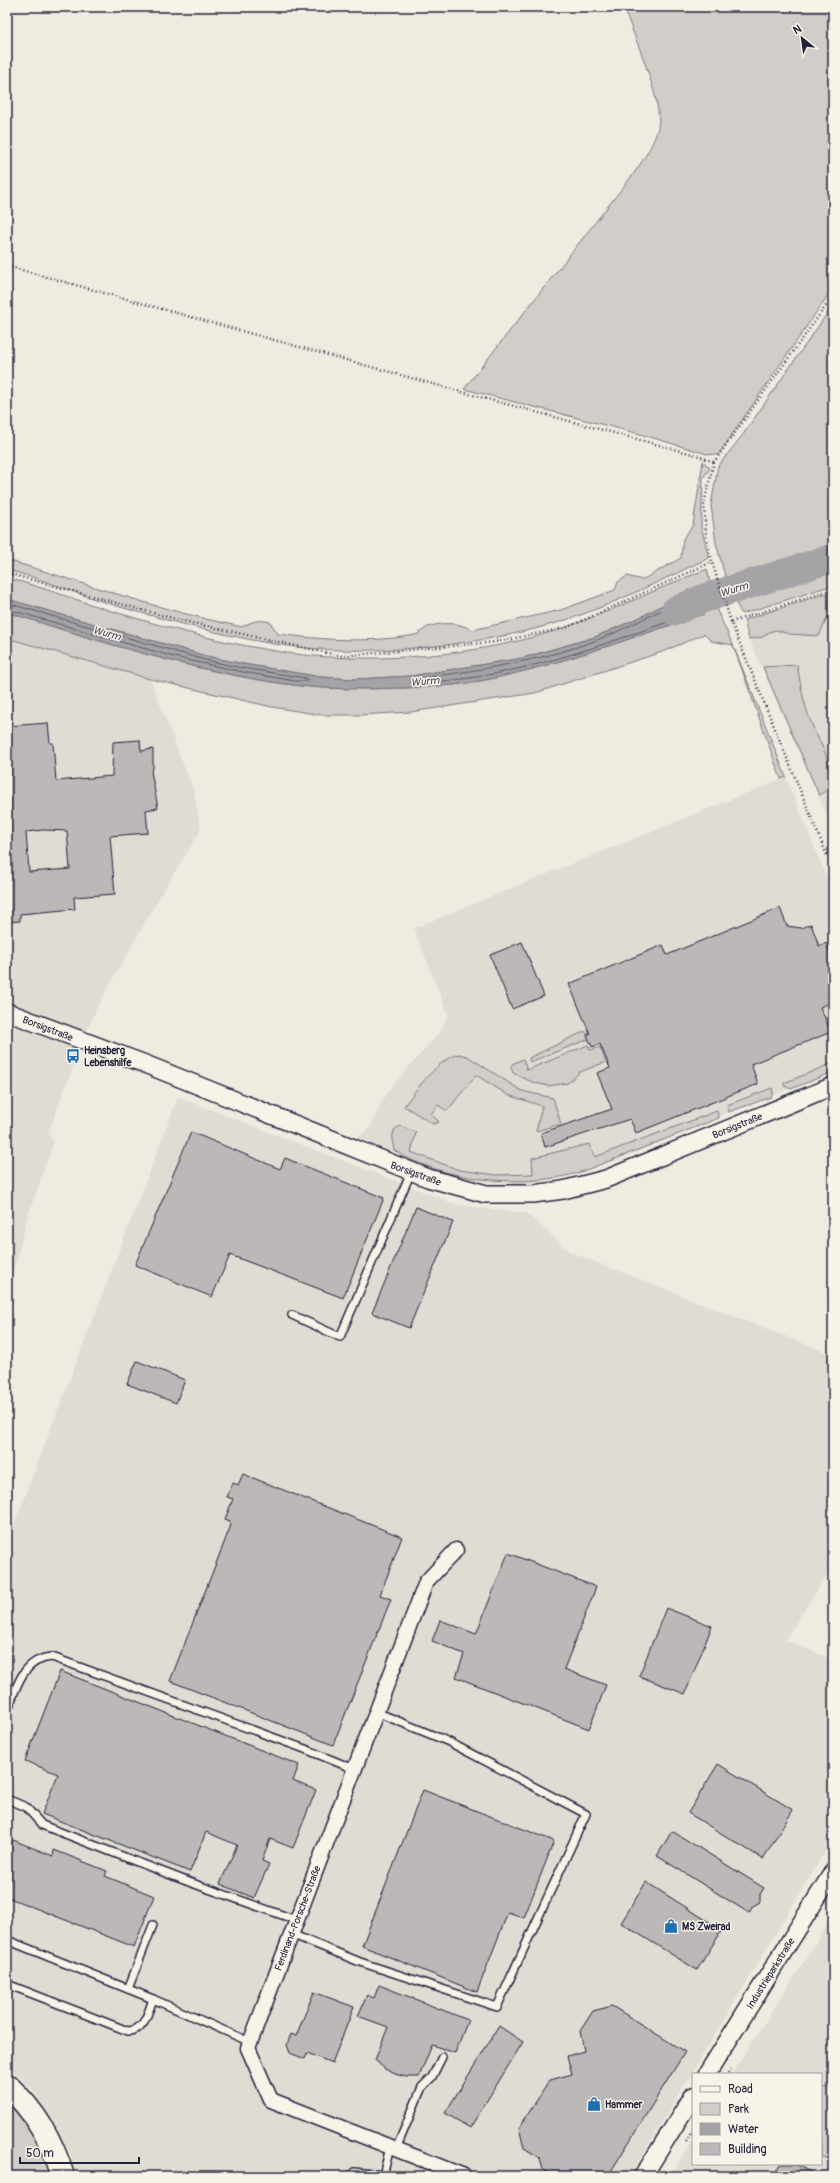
<svg xmlns="http://www.w3.org/2000/svg" width="840" height="2183" font-family="Pangolin,sans-serif">
<style>
.built{fill:#dfdcd4}
.green{fill:#d1cdc9;stroke:#7a7882}
.water{fill:#a6a3a6;stroke:#716f7b}
.lines{fill:none;stroke-linecap:round;stroke-linejoin:round}
.shore{stroke:#575666;stroke-width:1}
.river{stroke:#a6a3a6;stroke-width:29}
.building{fill:#bbb8b7;stroke:#22223b;fill-rule:evenodd}
.service-casing{stroke:#22223b;stroke-width:10}
.minor-casing{stroke:#22223b;stroke-width:17}
.tertiary-casing{stroke:#22223b;stroke-width:20}
.primary-casing{stroke:#22223b;stroke-width:25}
.path{stroke:#22223b;stroke-width:2.5;stroke-dasharray:1 3;stroke-linecap:butt}
.service{stroke:#f7f3e8;stroke-width:7}
.minor{stroke:#f7f3e8;stroke-width:14}
.tertiary{stroke:#f7f3e8;stroke-width:17}
.primary{stroke:#f7f3e8;stroke-width:22}
.labels{text-anchor:middle;stroke-width:3;stroke-linejoin:round;paint-order:stroke}
.street-label{font-size:10px;fill:#22223b;stroke:#f7f3e8}
.poi-label{font-size:10px;font-weight:bold;fill:#22223b;stroke:#f7f3e8;text-anchor:start}
.water-label{font-size:11px;font-style:italic;fill:#504f60;stroke:#f7f3e8}
</style>
<rect width="100%" height="100%" fill="#eeebe1"/>
<filter id="ink" filterUnits="userSpaceOnUse"><feTurbulence type="fractalNoise" baseFrequency=".025" numOctaves="2"/><feDisplacementMap in="SourceGraphic" scale="8" xChannelSelector="R" yChannelSelector="G"/><feConvolveMatrix kernelMatrix="1 2 1 2 8 2 1 2 1" color-interpolation-filters="sRGB"/></filter>
<g filter="url(#ink)">
<g class="built">
<path d="M833,591V829L749,639L744,620Z"/>
<path d="M7,638L150,679L194,792L201,830L163,891L102,998L87,1030L48,1133L54,1142L27,1218L17,1259L7,1286Z"/>
<path d="M786,777L833,893V1072L729,1112L615,1161L536,1183H492L462,1179L439,1172L356,1137L364,1133L371,1127L380,1105L391,1087L442,1030L448,1015L414,928Z"/>
<path d="M178,1097L458,1205L526,1213L570,1252L833,1355V1565L785,1640L833,1660V1838L630,2176H76L72,2158L55,2124L31,2088L7,2066V1543Z"/>
<path d="M833,1916V2086L821,2085V2074H732Z"/>
<path d="M693,2139V2164H821V2157L833,2158V2176H671Z"/>
</g>
<g class="green">
<path d="M623,7H833V288L718,455L707,454L640,434L464,389L635,172C644,158 654,144 658,128C664,103 633,32 623,7Z"/>
<path d="M833,305V550L726,579L716,543L711,505L718,466L742,436Z"/>
<path d="M703,461L710,468L703,478L701,526L709,558C665,578 621,601 575,617C491,646 362,659 275,644C243,639 210,631 178,623C154,616 129,610 104,602C72,592 40,578 7,570V560C85,583 162,611 242,627C252,621 259,619 270,622L278,634C322,640 371,643 415,635C420,634 423,629 428,627C441,622 460,622 472,630L561,610L615,590L618,582L627,576L642,580L681,558L683,539L693,525Z"/>
<path d="M833,567V585L742,614L732,596Z"/>
<path d="M707,569L711,586L671,600L643,616L595,637L523,658L411,676L356,679L321,677L243,664L206,656L7,599V578C47,588 86,604 125,615C178,631 233,645 288,653C365,664 459,657 534,637C596,620 648,592 707,569Z"/>
<path d="M833,591V615L827,618L819,636L789,634L776,630L769,632L763,637L749,639L744,620Z"/>
<path d="M714,604L733,645L786,777L781,779L733,645L711,641L704,634L662,652L535,693L411,712L358,715H322L272,707L150,679L7,638V612C101,642 195,672 293,685C330,690 367,689 404,688C426,687 448,686 469,683C550,669 626,639 704,614Z"/>
<path d="M797,665C800,680 802,696 807,711C814,736 834,760 832,787L819,795L763,667Z"/>
<path d="M585,1031L589,1039L530,1062L529,1058Z"/>
<path d="M588,1045L590,1050L600,1047L606,1062L580,1072L568,1083L548,1086L532,1082L513,1073L511,1067L512,1064L523,1059L527,1070Z"/>
<path d="M459,1054L467,1056L522,1091L553,1098L561,1124L536,1131L542,1106L508,1095L476,1075L447,1111L438,1105L431,1114L439,1122L433,1124L404,1106C416,1090 440,1057 459,1054Z"/>
<path d="M833,1063V1072L791,1089L784,1086V1083Z"/>
<path d="M772,1088L773,1092L771,1097L729,1112L727,1105Z"/>
<path d="M717,1111L719,1118C686,1131 653,1144 620,1157C605,1162 589,1170 574,1174C521,1188 441,1181 394,1150L392,1140L394,1130L400,1126L416,1132L411,1152L459,1170L497,1175L533,1174L532,1158L589,1144L595,1157Z"/>
<path d="M821,2087L833,2088V2158L821,2157Z"/>
<path d="M7,2101L34,2132L54,2176H7Z"/>
</g>
<g class="water">
<path d="M833,550V567L732,596L726,579Z"/>
<path d="M711,586L714,604L704,614C626,639 550,669 469,683C448,686 426,687 404,688C367,689 330,690 293,685C195,672 101,642 7,612V599L206,656L243,664L321,677L356,679L411,676L523,658L595,637L643,616L671,600Z"/>
</g>
<g class="lines">
<g class="shore">
<path d="M833,554L734,581L732,583L737,591L833,564"/>
<path d="M706,592L708,593L710,602L702,610C618,639 533,673 444,681C436,682 421,686 414,682L416,679C477,670 539,662 597,640C635,626 668,603 706,592Z"/>
<path d="M703,598L704,601L699,606L671,615L668,614L675,608Z"/>
<path d="M7,603L205,660L242,668L306,678L308,681H295L243,672L174,657L7,609"/>
</g>
<path class="river" d="M675,611L702,599L833,558"/>
</g>
<g class="building">
<path d="M48,723L50,743H53L56,781L112,776L113,742L140,740L141,751L153,749V769L151,771L158,808L146,810L148,833L110,836L115,894L74,897L75,909L20,914V921L7,922V726ZM43,830L67,831L70,869L29,872L26,832Z"/>
<path d="M780,908L787,926L801,928L811,924L819,946L826,943L833,959V1002L820,1007L831,1032L751,1064L758,1084L636,1133L630,1119L545,1147L541,1133L612,1109L597,1073L610,1068L600,1044L592,1047L587,1035L590,1034L569,984L663,945L667,955Z"/>
<path d="M522,942L544,996L512,1009L490,955Z"/>
<path d="M191,1132L280,1169L285,1158L384,1198L343,1298L230,1255L212,1297L135,1265Z"/>
<path d="M416,1207L453,1222L409,1328L372,1313Z"/>
<path d="M137,1361L185,1380L176,1403L127,1384Z"/>
<path d="M243,1474L402,1537L380,1595L391,1599L333,1745L170,1681L231,1525L229,1524L230,1521L225,1519L233,1499L227,1497L233,1483L238,1485Z"/>
<path d="M508,1553L596,1587L564,1669L606,1685L589,1729L456,1677L464,1654L432,1641L440,1620L476,1634Z"/>
<path d="M666,1608L712,1626L685,1694L639,1676Z"/>
<path d="M60,1671L299,1765L293,1781L316,1790L293,1848L270,1839L262,1861L269,1864L254,1898L220,1884L237,1845L206,1832L190,1872L42,1814L58,1774L25,1761Z"/>
<path d="M718,1764L793,1810L763,1859L688,1813Z"/>
<path d="M423,1790L554,1841L524,1918L508,1912L477,1992L362,1946Z"/>
<path d="M672,1831L764,1888L760,1894V1902L753,1906L749,1913L657,1856Z"/>
<path d="M13,1840L53,1856L54,1850L107,1871L105,1876L154,1896L134,1947L7,1897V1855Z"/>
<path d="M646,1882L722,1930L697,1970L621,1923Z"/>
<path d="M379,1985L468,2020L455,2053L432,2045L419,2077H406L395,2074L385,2069L375,2060L388,2027L358,2016L367,1995L374,1998Z"/>
<path d="M314,1992L354,2007L332,2063L307,2053L305,2059L290,2053L287,2045L291,2034L296,2036Z"/>
<path d="M612,2006L685,2052L608,2176H553L543,2170L540,2158L524,2148L519,2128L550,2080L572,2074L567,2056L584,2051L580,2031L593,2011Z"/>
<path d="M499,2026L523,2042L470,2128L445,2113Z"/>
<path d="M780,2164H795L818,2176H773Z"/>
</g>
<g class="lines">
<defs>
<g id="service">
<path d="M292,1315L340,1337L411,1172"/>
<path d="M7,1712C16,1688 22,1659 52,1657L305,1749L354,1769"/>
<path d="M7,1799L26,1807L42,1825L189,1882L296,1920"/>
<path d="M291,1934L360,1962L497,2007L586,1814L447,1741L376,1712"/>
<path d="M7,1940L153,1999"/>
<path d="M7,1984L128,2031C144,2031 148,2013 153,1999L250,2042"/>
<path d="M128,1989L153,1925"/>
<path d="M396,2149L422,2087L432,2077L442,2057"/>
<path d="M350,2176L354,2172L382,2175"/>
<path d="M383,2176L390,2147"/>
</g>
<path id="minor" d="M456,1550L426,1582L248,2048L271,2100L464,2176"/>
<g id="tertiary">
<path d="M7,1012L145,1064L428,1178L486,1194H533L563,1190L606,1179L833,1086"/>
<path d="M707,2074L833,1872"/>
<path d="M643,2176L693,2096"/>
</g>
<path id="primary" d="M7,2085C36,2112 51,2139 63,2176"/>
</defs>
<use href="#service" class="service-casing"/>
<use href="#minor" class="minor-casing"/>
<use href="#tertiary" class="tertiary-casing"/>
<use href="#primary" class="primary-casing"/>
<g class="path">
<path d="M7,266L480,397L696,455L714,462"/>
<path d="M833,296L714,462L704,503L706,536L712,562L731,622L833,870"/>
<path d="M7,573L179,620L342,656L495,642L566,628L712,562"/>
<path d="M731,622L833,589"/>
<path d="M728,2074L732,2068"/>
<path d="M686,2142L693,2130"/>
</g>
<use href="#service" class="service"/>
<use href="#minor" class="minor"/>
<use href="#tertiary" class="tertiary"/>
<use href="#primary" class="primary"/>
</g>
</g>
<defs>
<symbol id="bus-bare" viewBox="-9 -9 18 18"><path d="M-5-6H5V4H4V6H2V4H-2V6H-4V4H-5ZM-3.5-4V0h7V-4ZM-3.5 1.2v1.5H-2V1.2ZM2 1.2v1.5H3.5V1.2Z" fill="#1f6fb2" stroke="#f7f3e8" stroke-width="2.5" paint-order="stroke"/></symbol>
<symbol id="shop-bare" viewBox="-9 -9 18 18"><path d="M-5-2.5h2.3a2.7 3.5 0 0 1 5.4 0H5L5.5 6h-11ZM-1.5-2.5h3a1.5 2.3 0 0 0-3 0Z" fill="#1f6fb2" stroke="#f7f3e8" stroke-width="2.5" paint-order="stroke"/></symbol>
</defs>
<g fill-rule="evenodd">
<use href="#bus-bare" x="63" y="1046" width="20" height="20"/>
<use href="#shop-bare" x="661" y="1916" width="20" height="20"/>
<use href="#shop-bare" x="584" y="2094" width="20" height="20"/>
</g>
<g class="labels">
<g class="street-label">
<text transform="translate(48 1028) rotate(21)" y="4">Borsigstraße</text>
<text transform="translate(737 1125) rotate(-22)" y="4">Borsigstraße</text>
<text transform="translate(416 1173) rotate(20)" y="4">Borsigstraße</text>
<text transform="translate(297 1918) rotate(-69)" y="4">Ferdinand-Porsche-Straße</text>
<text transform="translate(770 1973) rotate(-58)" y="4">Industrieparkstraße</text>
</g>
<g class="poi-label">
<text x="84" y="1054">Heinsberg<tspan x="84" dy="12">Lebenshilfe</tspan></text>
<text x="682" y="1930">MS Zweirad</text>
<text x="605" y="2108">Hammer</text>
</g>
<g class="water-label">
<text transform="translate(734 589) rotate(-18)" y="4">Wurm</text>
<text transform="translate(107 633) rotate(15)" y="4">Wurm</text>
<text transform="translate(425 681) rotate(-5)" y="4">Wurm</text>
</g>
</g>
<rect width="840" height="2183" fill="none" stroke="#f7f3e8" stroke-width="24"/>
<rect x="12" y="12" width="816" height="2159" fill="none" stroke="#22223b" stroke-width="1.5" filter="url(#ink)"/>
<rect x="692" y="2073" width="130" height="92" fill="#f7f3e8" stroke="#a29fa3"/>
<rect x="700" y="2086" width="20" height="6" fill="#f7f3e8" stroke="#a29fa3"/>
<text x="728" y="2093" font-size="12" fill="#22223b">Road</text>
<rect x="700" y="2103" width="20" height="12" fill="#d1cdc9" stroke="#a29fa3"/>
<text x="728" y="2113" font-size="12" fill="#22223b">Park</text>
<rect x="700" y="2123" width="20" height="12" fill="#a6a3a6" stroke="#a29fa3"/>
<text x="728" y="2133" font-size="12" fill="#22223b">Water</text>
<rect x="700" y="2143" width="20" height="12" fill="#bbb8b7" stroke="#a29fa3"/>
<text x="728" y="2153" font-size="12" fill="#22223b">Building</text>
<g transform="translate(802 38) rotate(331)" stroke="#f7f3e8" stroke-width="3" paint-order="stroke">
<path d="M0-3L7 15L0 10L-7 15Z" fill="#22223b"/>
<text y="-6" font-size="11" font-weight="bold" text-anchor="middle" fill="#22223b">N</text>
</g>
<path d="M20 2157v6h119v-6" fill="none" stroke="#22223b" stroke-width="2"/>
<text x="26" y="2157" font-size="12" fill="#22223b" stroke="#f7f3e8" stroke-width="3" paint-order="stroke">50 m</text>
</svg>
